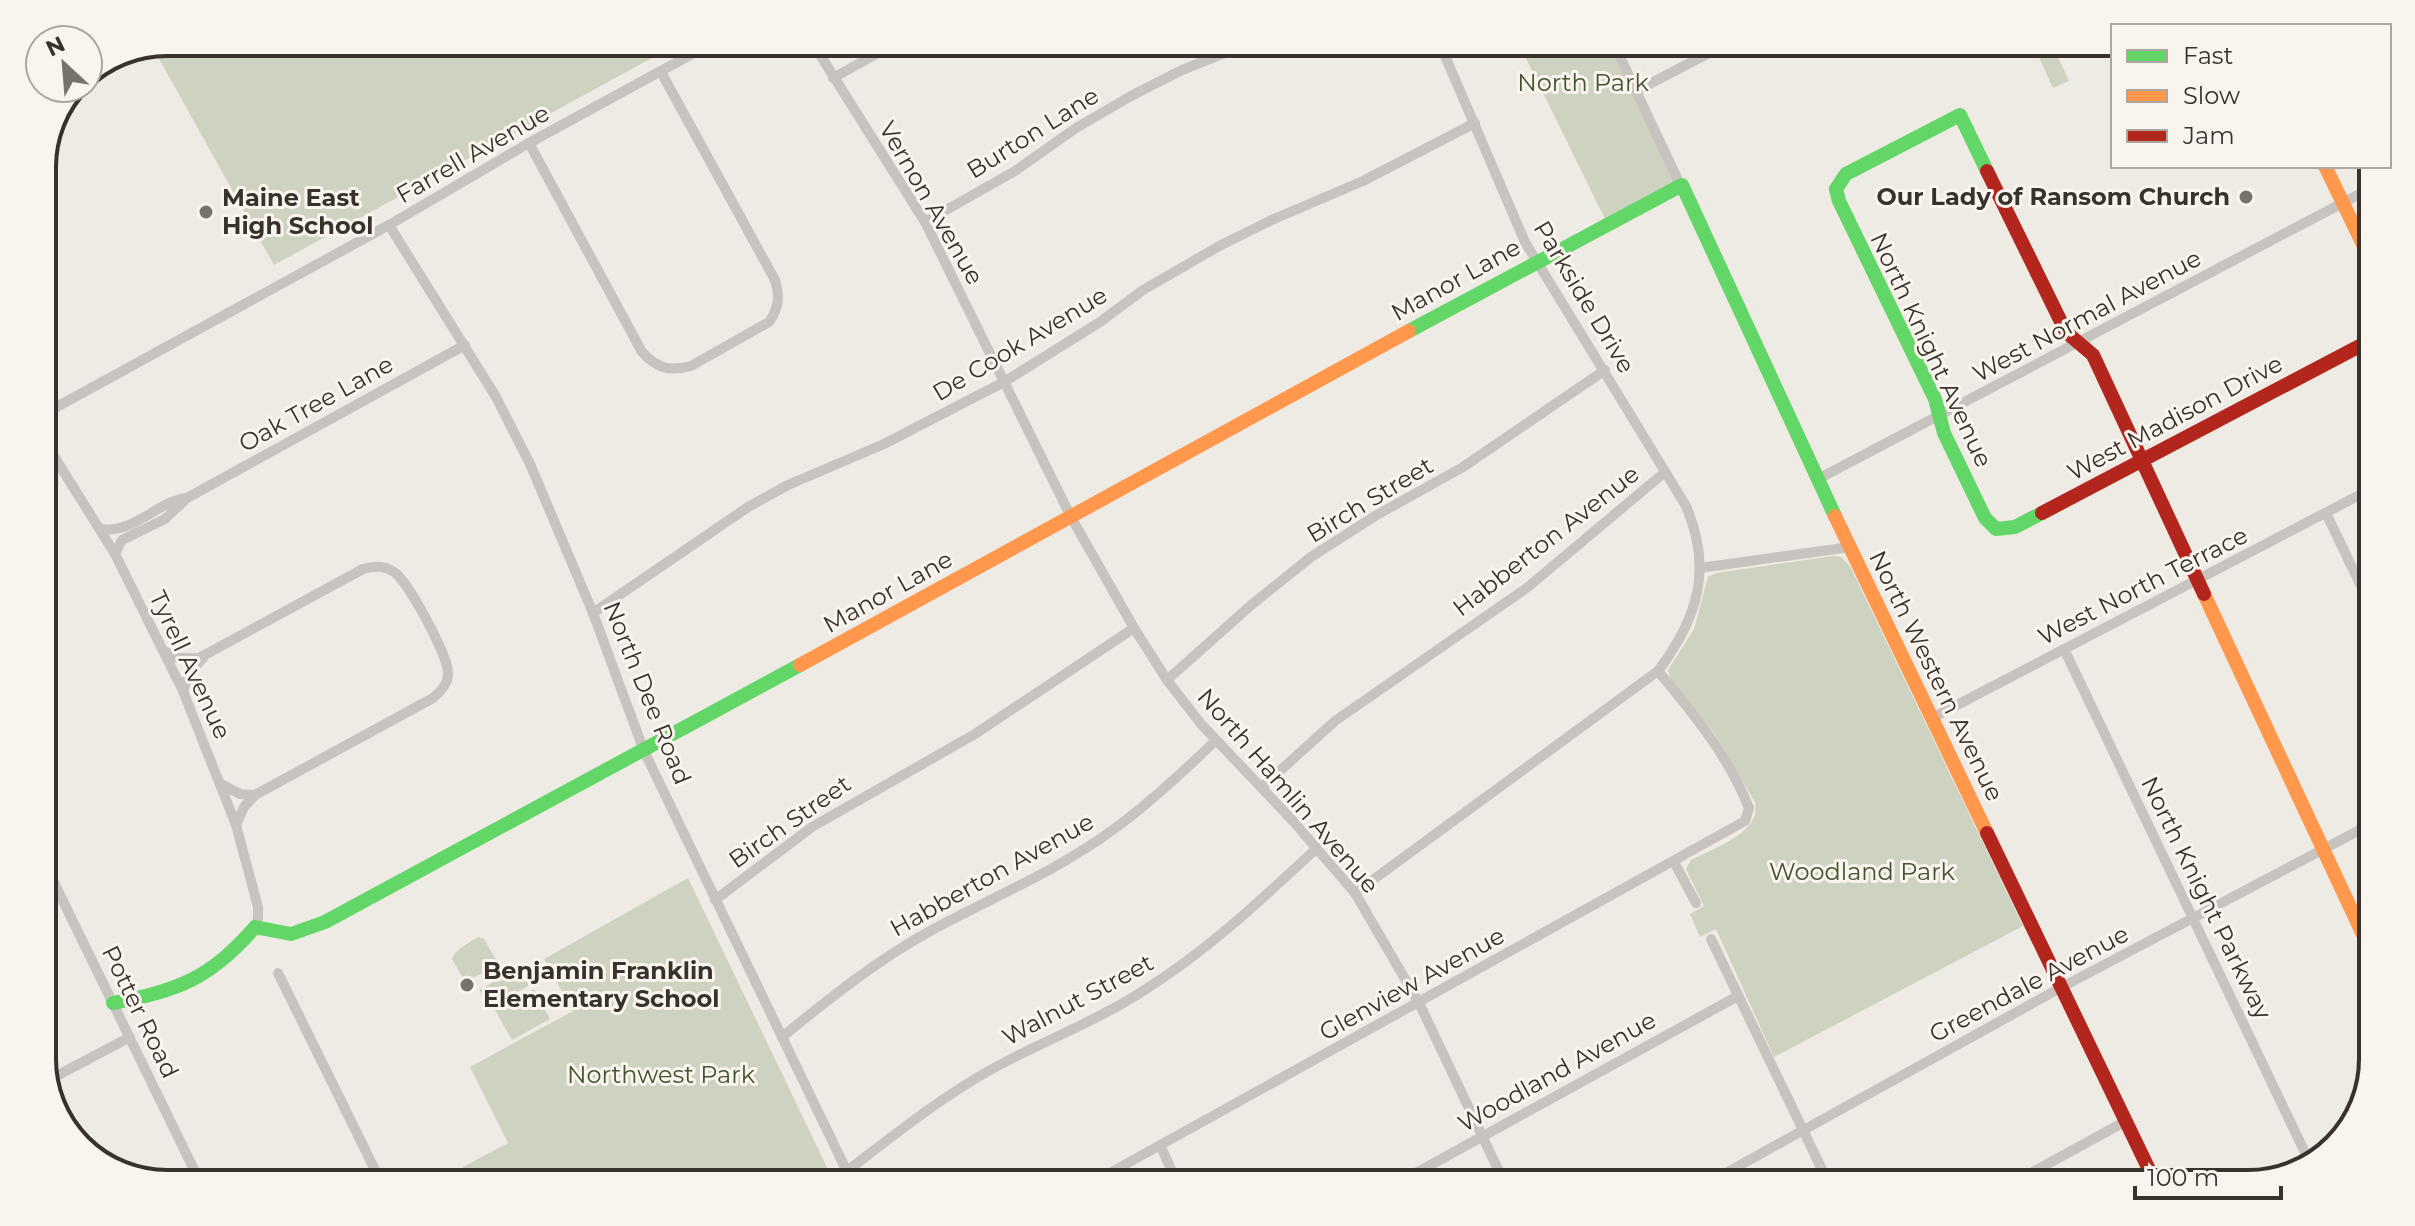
<svg xmlns="http://www.w3.org/2000/svg" width="2415" height="1226" font-family="Montserrat,sans-serif">
<style>
.green{fill:#cdd3c0}
.lines{fill:none;stroke-linecap:round;stroke-linejoin:round}
.street{stroke:#c7c3be;stroke-width:10}
.fast{stroke:#63d668;stroke-width:14}
.slow{stroke:#ff974d;stroke-width:14}
.jam{stroke:#b3261e;stroke-width:14}
.poi-dot{fill:#78726c;stroke:#f9f5ee;stroke-width:3}
.labels{text-anchor:middle;stroke-width:6;stroke-linejoin:round;paint-order:stroke}
.park-label{font-size:24px;fill:#445431;stroke:#f9f5ee}
.street-label{font-size:24px;fill:#38312c;stroke:#f9f5ee}
.poi-label{font-size:24px;font-weight:bold;fill:#38312c;stroke:#f9f5ee;text-anchor:start}
.rim{fill:none;stroke:#38312c;stroke-width:4}
</style>
<rect width="100%" height="100%" fill="#eeebe4"/>
<g class="green">
<path d="M167,42H681L274,265L153,48Z"/>
<path d="M1518,42H1607L1675,182L1605,219Z"/>
<path d="M2026,42H2051L2069,81L2053,88L2037,53L2033,55Z"/>
<path d="M1833,556L1841,557L1850,566L2023,926L1774,1057L1716,929L1700,937L1690,914L1704,906L1686,869L1691,860C1713,848 1762,833 1755,802L1714,733L1671,680L1668,670L1694,629L1708,577L1716,573Z"/>
<path d="M688,878L835,1184H471L463,1167L508,1143L470,1067L573,1011L544,959Z"/>
<path d="M478,937L484,939L497,961L494,967L465,982L452,959C455,949 469,943 478,937Z"/>
<path d="M525,964L535,982L489,1008L479,990Z"/>
<path d="M534,989L550,1019L512,1040L495,1010Z"/>
</g>
<g class="lines">
<g class="street">
<path d="M812,42L925,222L1071,517L1134,628L1167,680L1201,724L1293,821L1355,893L1419,1003L1505,1184"/>
<path d="M1613,42L1677,178"/>
<path d="M833,78L898,42"/>
<path d="M1636,91L1730,42"/>
<path d="M529,143L642,352C657,368 669,372 691,366L769,322C779,308 780,296 775,280L661,72"/>
<path d="M925,222L1015,171L1076,128L1131,96L1182,70L1252,42"/>
<path d="M389,225L496,397L530,464L593,613L644,751L853,1184"/>
<path d="M42,415L389,225L529,143L714,42"/>
<path d="M42,437L115,554L183,691L236,825L258,907V918L255,927"/>
<path d="M1818,479L2373,187"/>
<path d="M2326,513L2373,611"/>
<path d="M100,529C135,534 155,502 187,498L465,345"/>
<path d="M115,554L122,540L165,519L187,498"/>
<path d="M1700,568L1850,547"/>
<path d="M593,613L748,507L788,485L884,444L1004,382L1100,322L1143,290L1221,245L1274,219L1363,181L1475,123"/>
<path d="M2064,649L2311,1165"/>
<path d="M164,651L178,658H199L363,569C374,566 384,565 394,572C408,581 447,654 448,672C449,683 441,691 433,698L255,795L244,807L236,825"/>
<path d="M1167,680L1250,606L1311,557L1375,516L1463,467L1605,370"/>
<path d="M183,691L190,672L203,658"/>
<path d="M1932,718L2373,488"/>
<path d="M221,784L240,794L255,795"/>
<path d="M1262,787L1335,721L1528,587L1665,472"/>
<path d="M42,858L201,1184"/>
<path d="M1674,862L1696,903"/>
<path d="M1355,893L1658,671C1698,618 1713,569 1686,506L1525,242L1439,42"/>
<path d="M715,900L812,827L975,734L1134,628"/>
<path d="M1711,939L1829,1184"/>
<path d="M278,973L382,1184"/>
<path d="M782,1037C830,998 877,960 932,930C993,897 1057,871 1114,829C1150,803 1183,772 1215,741"/>
<path d="M47,1081L130,1037"/>
<path d="M1160,1145L1178,1184"/>
<path d="M847,1171C894,1135 940,1098 992,1069C1041,1042 1095,1022 1143,991C1207,951 1262,899 1317,848"/>
<path d="M1090,1184L1745,821L1749,808C1729,757 1693,713 1658,671"/>
<path d="M1396,1184L1738,996"/>
<path d="M1706,1184L2062,987L2373,823"/>
<path d="M2011,1184L2126,1121"/>
</g>
<g class="fast">
<path d="M1987,171L1960,115L1846,174L1836,189L1839,201L1935,399L1944,433L1985,518L1996,529L2015,527L2042,513"/>
<path d="M1409,331L1682,185L1835,516"/>
<path d="M113,1003C179,990 210,979 255,927L291,934L325,922L800,665"/>
</g>
<g class="slow">
<path d="M2325,166L2373,265"/>
<path d="M1835,516L1987,833"/>
<path d="M2204,594L2373,956"/>
<path d="M800,665L1409,331"/>
</g>
<g class="jam">
<path d="M1987,171L2066,332L2093,355L2204,594"/>
<path d="M2042,513L2373,339"/>
<path d="M1987,833L2156,1184"/>
</g>
</g>
<g class="poi-dot">
<circle cx="2246" cy="197" r="8"/>
<circle cx="206" cy="212" r="8"/>
<circle cx="467" cy="985" r="8"/>
</g>
<g class="labels">
<g class="park-label">
<text x="1583" y="91">North Park</text>
<text x="1862" y="880">Woodland Park</text>
<text x="661" y="1083">Northwest Park</text>
</g>
<g class="street-label">
<text transform="translate(1033 133) rotate(-32)" y="8">Burton Lane</text>
<text transform="translate(473 154) rotate(-30)" y="8">Farrell Avenue</text>
<text transform="translate(931 203) rotate(60)" y="8">Vernon Avenue</text>
<text transform="translate(1456 280) rotate(-29)" y="8">Manor Lane</text>
<text transform="translate(1584 297) rotate(59)" y="8">Parkside Drive</text>
<text transform="translate(2087 316) rotate(-28)" y="8">West Normal Avenue</text>
<text transform="translate(1020 344) rotate(-31)" y="8">De Cook Avenue</text>
<text transform="translate(1931 350) rotate(65)" y="8">North Knight Avenue</text>
<text transform="translate(316 404) rotate(-29)" y="8">Oak Tree Lane</text>
<text transform="translate(2175 418) rotate(-28)" y="8">West Madison Drive</text>
<text transform="translate(1370 500) rotate(-31)" y="8">Birch Street</text>
<text transform="translate(1546 541) rotate(-38)" y="8">Habberton Avenue</text>
<text transform="translate(2143 586) rotate(-27)" y="8">West North Terrace</text>
<text transform="translate(888 592) rotate(-29)" y="8">Manor Lane</text>
<text transform="translate(190 665) rotate(65)" y="8">Tyrell Avenue</text>
<text transform="translate(1936 676) rotate(64)" y="8">North Western Avenue</text>
<text transform="translate(647 693) rotate(68)" y="8">North Dee Road</text>
<text transform="translate(1288 791) rotate(49)" y="8">North Hamlin Avenue</text>
<text transform="translate(790 822) rotate(-35)" y="8">Birch Street</text>
<text transform="translate(992 875) rotate(-29)" y="8">Habberton Avenue</text>
<text transform="translate(2206 898) rotate(64)" y="8">North Knight Parkway</text>
<text transform="translate(1412 984) rotate(-29)" y="8">Glenview Avenue</text>
<text transform="translate(2029 984) rotate(-28)" y="8">Greendale Avenue</text>
<text transform="translate(1078 1000) rotate(-28)" y="8">Walnut Street</text>
<text transform="translate(140 1012) rotate(64)" y="8">Potter Road</text>
<text transform="translate(1557 1072) rotate(-29)" y="8">Woodland Avenue</text>
</g>
<g class="poi-label">
<text x="2230" y="205" text-anchor="end">Our Lady of Ransom Church</text>
<text x="222" y="206">Maine East<tspan x="222" dy="28">High School</tspan></text>
<text x="483" y="979">Benjamin Franklin<tspan x="483" dy="28">Elementary School</tspan></text>
</g>
</g>
<path d="M0 0H2415V1226H0ZM167 56H2248A111 111 0 0 1 2359 167V1059A111 111 0 0 1 2248 1170H167A111 111 0 0 1 56 1059V167A111 111 0 0 1 167 56Z" fill="#f9f5ee" fill-rule="evenodd"/>
<path class="rim" d="M167 56H2248A111 111 0 0 1 2359 167V1059A111 111 0 0 1 2248 1170H167A111 111 0 0 1 56 1059V167A111 111 0 0 1 167 56Z"/>
<rect x="2111" y="24" width="280" height="144" fill="#f9f5ee" stroke="#aca7a0" stroke-width="2"/>
<rect x="2127" y="50" width="40" height="12" fill="#63d668" stroke="#aca7a0" stroke-width="2"/>
<text x="2183" y="64" font-size="24" fill="#38312c">Fast</text>
<rect x="2127" y="90" width="40" height="12" fill="#ff974d" stroke="#aca7a0" stroke-width="2"/>
<text x="2183" y="104" font-size="24" fill="#38312c">Slow</text>
<rect x="2127" y="130" width="40" height="12" fill="#b3261e" stroke="#aca7a0" stroke-width="2"/>
<text x="2183" y="144" font-size="24" fill="#38312c">Jam</text>
<g transform="translate(64 64) rotate(334)"><circle r="38" fill="#f9f5ee" stroke="#aca7a0" stroke-width="2"/>
<path d="M0-6L14 30L0 20L-14 30Z" fill="#78726c"/>
<text y="-12" font-size="22" font-weight="bold" text-anchor="middle" fill="#38312c">N</text>
</g>
<path d="M2135 1186v12h146v-12" fill="none" stroke="#38312c" stroke-width="4"/>
<text x="2147" y="1186" font-size="24" fill="#38312c" stroke="#f9f5ee" stroke-width="6" paint-order="stroke">100 m</text>
</svg>
